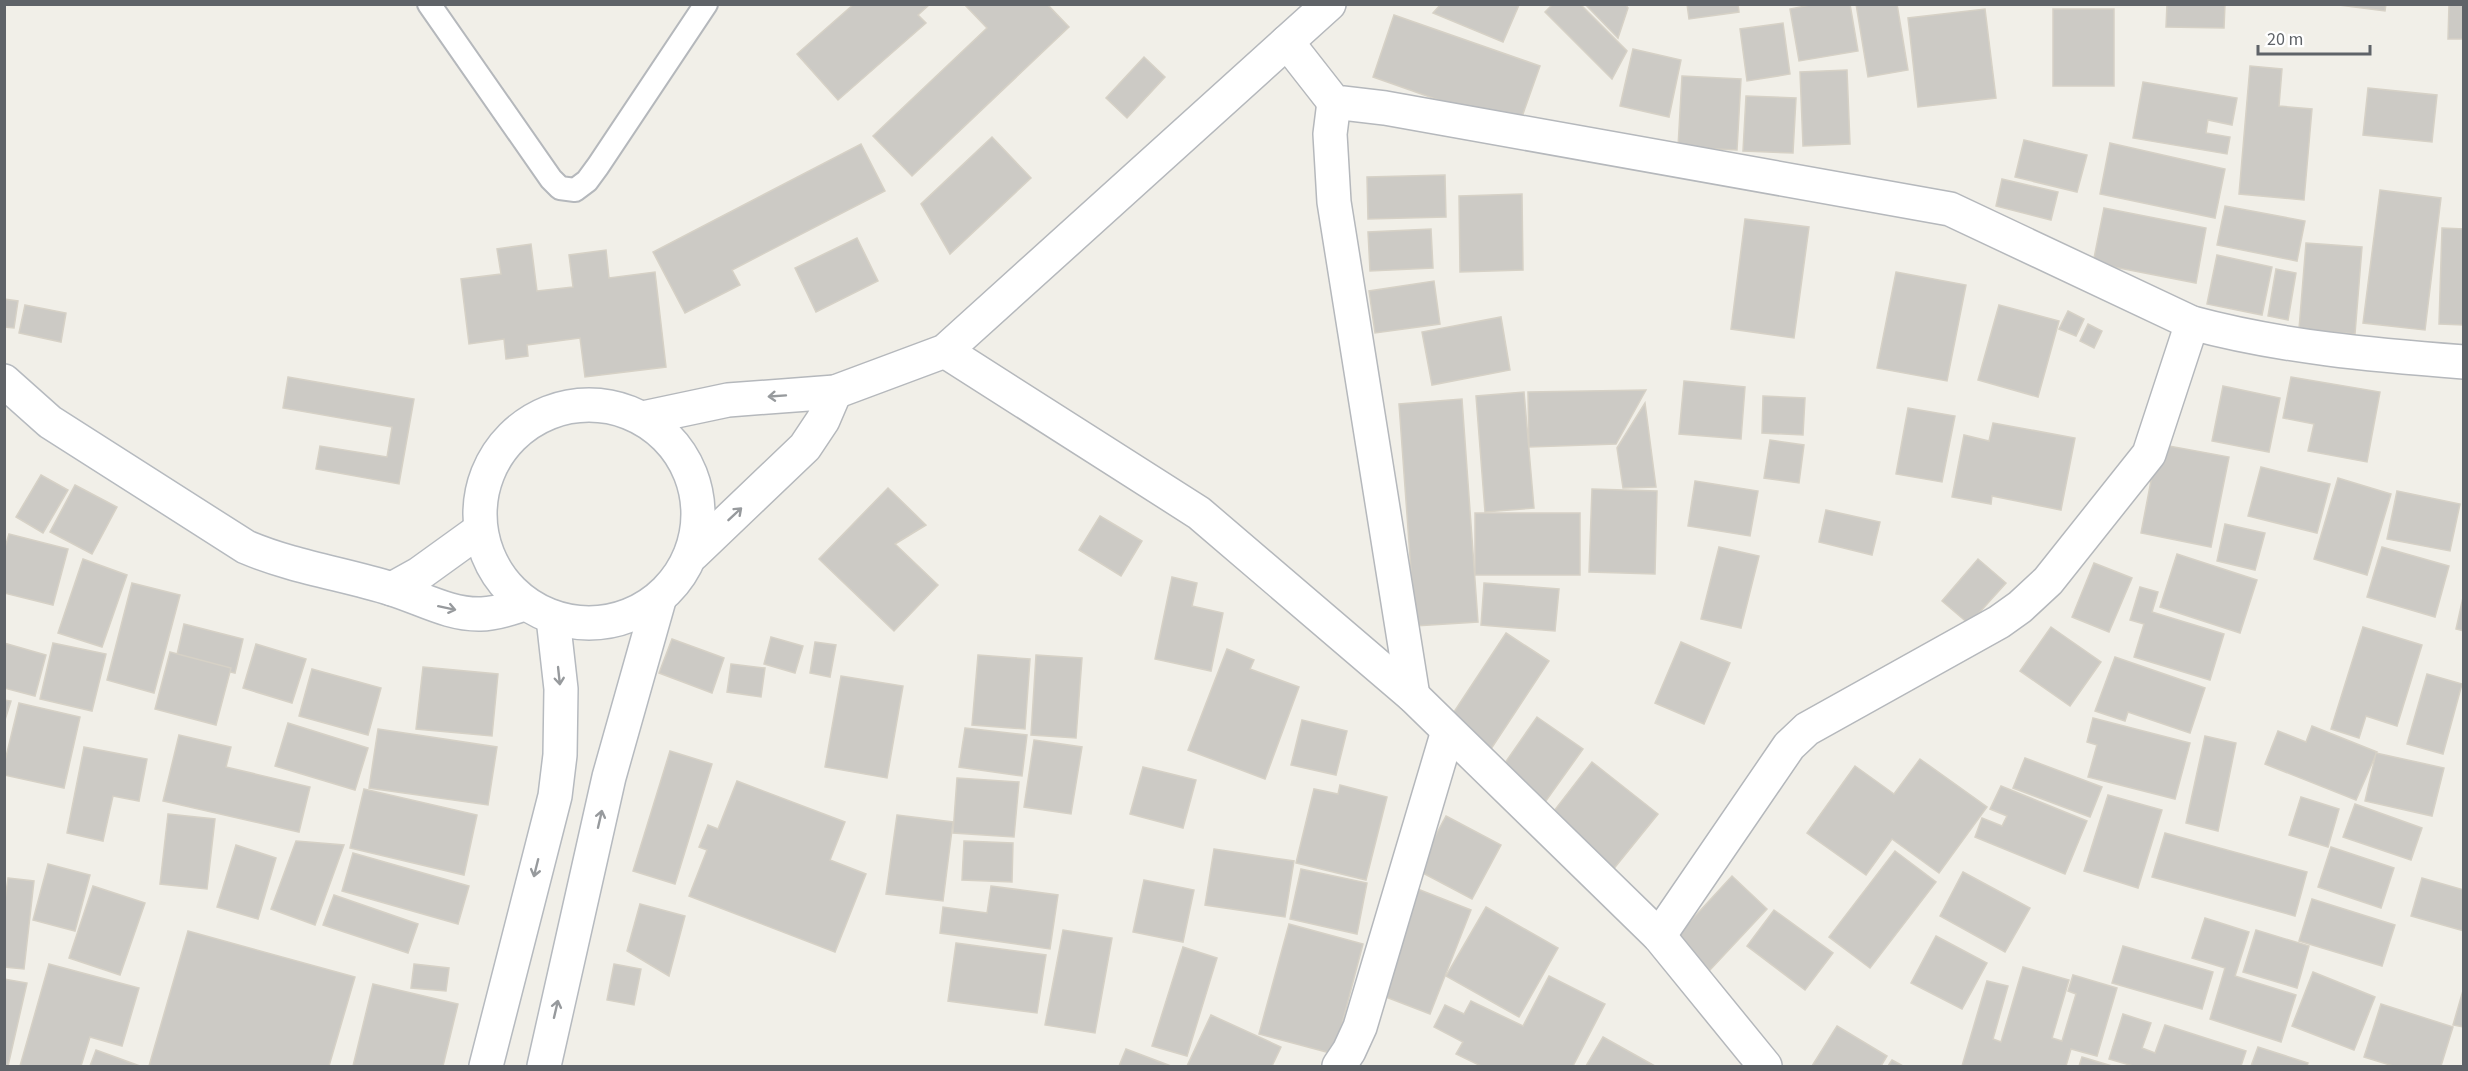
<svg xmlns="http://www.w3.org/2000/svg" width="2468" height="1071" font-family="'Source Sans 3',sans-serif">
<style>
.building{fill:#cccac5;stroke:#d6d1c6;stroke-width:1.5}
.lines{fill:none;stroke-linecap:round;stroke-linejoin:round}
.service-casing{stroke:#b5b8bc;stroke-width:26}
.minor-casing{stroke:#b5b8bc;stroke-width:36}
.tertiary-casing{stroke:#b5b8bc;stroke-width:36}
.secondary-casing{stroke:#b6babf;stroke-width:36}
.service{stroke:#fff;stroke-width:22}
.minor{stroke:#fff;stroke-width:33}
.tertiary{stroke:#fff;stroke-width:33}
.secondary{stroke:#fff;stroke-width:33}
.oneway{stroke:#979a9d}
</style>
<rect width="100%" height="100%" fill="#f1efe8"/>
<g class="building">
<path d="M854,4H930L918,15L926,23L838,100L797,54Z"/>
<path d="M964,4H1047L1069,27L912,176L873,136L987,28Z"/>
<path d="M1441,4H1518L1519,5L1503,42L1433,13Z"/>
<path d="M1553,4H1580L1627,51L1612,79L1545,12Z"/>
<path d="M1585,4H1625L1628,8L1618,38Z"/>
<path d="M1687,4H1738L1739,12L1689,19Z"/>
<path d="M1815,4H1850L1858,51L1799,61L1790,9Z"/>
<path d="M1856,4H1897L1908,70L1868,77Z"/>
<path d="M2167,4H2225L2224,28L2166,27Z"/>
<path d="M2331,4H2386L2385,11Z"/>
<path d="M2449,4H2464V39H2448Z"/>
<path d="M1985,9L1996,98L1918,107L1908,18Z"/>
<rect x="2053" y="9" width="61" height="77"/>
<path d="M1394,15L1540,66L1518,128L1373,77Z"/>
<path d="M1783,23L1790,74L1747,81L1740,29Z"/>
<path d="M1633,49L1681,60L1669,117L1620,106Z"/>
<path d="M1144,57L1165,77L1127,118L1106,98Z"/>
<path d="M2250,66L2282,69L2279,106L2312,109L2304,200L2239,194Z"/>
<path d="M1847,70L1850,144L1803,146L1800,72Z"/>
<path d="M1682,76L1741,79L1737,150L1678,147Z"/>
<path d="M2143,82L2237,98L2232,125L2208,120L2206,133L2230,137L2227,154L2133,138Z"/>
<path d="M2368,88L2437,95L2432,142L2363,135Z"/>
<path d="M1746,96L1796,98L1793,153L1743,151Z"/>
<path d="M992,137L1031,178L950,254L921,204Z"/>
<path d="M2024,140L2087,155L2077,192L2015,177Z"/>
<path d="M2110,143L2225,169L2215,218L2100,194Z"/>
<path d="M861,144L885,191L732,270L740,285L685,313L653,252Z"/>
<path d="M1445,175L1446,217L1368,219L1367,177Z"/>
<path d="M2002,179L2058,192L2051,220L1996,206Z"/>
<path d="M2380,190L2441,198L2425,330L2363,323Z"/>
<path d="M1522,194L1523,270L1460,272L1459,196Z"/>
<path d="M2225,206L2305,221L2297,261L2217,245Z"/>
<path d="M2104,208L2206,228L2196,283L2093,263Z"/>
<path d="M1745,219L1809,227L1794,338L1731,329Z"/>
<path d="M2442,228L2464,229V325L2439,324Z"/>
<path d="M1431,229L1433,268L1370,271L1368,232Z"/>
<path d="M857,238L878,281L816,312L795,268Z"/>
<path d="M2306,243L2362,247L2355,334L2299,329Z"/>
<path d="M531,244L537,291L573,287L569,255L606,250L609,278L655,272L666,367L585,377L580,338L527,345L528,356L506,359L504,339L469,344L461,279L501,274L497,249Z"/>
<path d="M2217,255L2272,267L2262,315L2207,304Z"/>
<path d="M2276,269L2296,273L2288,320L2268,316Z"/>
<path d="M1896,272L1966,285L1947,381L1877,368Z"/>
<path d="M1434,281L1440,324L1375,333L1369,291Z"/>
<path d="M4,299L18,301L14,328L4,327Z"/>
<path d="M25,305L66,313L61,342L19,333Z"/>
<path d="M1999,305L2059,321L2038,397L1978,380Z"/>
<path d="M2068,311L2084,319L2076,336L2059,329Z"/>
<path d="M1501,317L1510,370L1432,385L1422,332Z"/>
<path d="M2088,324L2102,331L2094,348L2080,341Z"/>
<path d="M288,377L414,399L399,484L316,469L320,446L387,457L392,427L283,408Z"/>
<path d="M2291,377L2380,392L2367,462L2308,451L2314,424L2283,418Z"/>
<path d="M1684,381L1745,387L1741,439L1679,434Z"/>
<path d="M2223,386L2280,398L2269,452L2212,441Z"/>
<path d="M1646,390L1616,444L1529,447L1528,392Z"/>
<path d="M1524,392L1534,508L1485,512L1476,396Z"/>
<path d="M1763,396L1805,398L1803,435L1762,433Z"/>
<path d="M1462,399L1478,622L1415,626L1399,404Z"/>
<path d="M1645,403L1656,487L1623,488L1617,448Z"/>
<path d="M1908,408L1955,416L1942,482L1896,474Z"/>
<path d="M1993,423L2075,438L2061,510L1992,496L1991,504L1952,497L1964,435L1989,441Z"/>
<path d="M1770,440L1804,445L1799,483L1764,478Z"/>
<path d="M2158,444L2229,457L2211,547L2141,533Z"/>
<path d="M2261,467L2330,484L2317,533L2248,516Z"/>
<path d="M41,475L68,490L43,533L16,517Z"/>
<path d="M2338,478L2391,494L2367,575L2314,559Z"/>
<path d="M1695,481L1758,491L1750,536L1688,526Z"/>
<path d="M75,485L117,507L92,554L50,532Z"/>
<path d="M888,488L926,525L895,544L938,585L894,631L819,559Z"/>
<path d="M1592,489L1657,491L1655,574L1589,572Z"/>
<path d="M2397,491L2460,504L2450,551L2387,539Z"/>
<path d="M1826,510L1880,522L1872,555L1819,542Z"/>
<rect x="1475" y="513" width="105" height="62"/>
<path d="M1100,516L1142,541L1121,576L1079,550Z"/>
<path d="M2225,524L2265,533L2255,570L2217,561Z"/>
<path d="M9,534L68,549L53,605L4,593V551Z"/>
<path d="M1719,547L1759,556L1741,628L1701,619Z"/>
<path d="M2382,547L2449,566L2435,617L2367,597Z"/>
<path d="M2177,554L2257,580L2240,633L2160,607Z"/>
<path d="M83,559L127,575L102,647L58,633Z"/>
<path d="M1978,559L2006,583L1969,624L1942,601Z"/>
<path d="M2094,563L2132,578L2109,632L2072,617Z"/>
<path d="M1172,577L1197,583L1192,606L1223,613L1211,671L1155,659Z"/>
<path d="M132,583L180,595L154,693L107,680Z"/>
<path d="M1484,583L1559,589L1555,631L1481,625Z"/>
<path d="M2140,587L2158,592L2152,612L2224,634L2210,680L2134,657L2144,624L2130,620Z"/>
<path d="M2464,593V631L2456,629Z"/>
<path d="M184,624L243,639L235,673L176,659Z"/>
<path d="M2051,627L2101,662L2070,706L2020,671Z"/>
<path d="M2363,627L2422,645L2397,726L2366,716L2359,738L2331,729Z"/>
<path d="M1506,633L1549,661L1491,749L1448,721Z"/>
<path d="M771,637L803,646L795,673L764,664Z"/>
<path d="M672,639L724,658L712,693L659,673Z"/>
<path d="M815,642L836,645L830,677L810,673Z"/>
<path d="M1681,642L1730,663L1704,724L1655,703Z"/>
<path d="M4,643L46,655L35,696L4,688Z"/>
<path d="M53,643L106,654L92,711L40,699Z"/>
<path d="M256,644L306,659L292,703L243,688Z"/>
<path d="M1227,649L1254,660L1250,669L1299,687L1265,779L1188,750Z"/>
<path d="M170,652L231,668L216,725L155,709Z"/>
<path d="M978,655L1030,659L1025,729L972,725Z"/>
<path d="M1036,655L1082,658L1076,738L1031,735Z"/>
<path d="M2115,657L2205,688L2190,733L2128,712L2125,721L2095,711Z"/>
<path d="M731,664L765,668L761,697L727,692Z"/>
<path d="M423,667L498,674L492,736L416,729Z"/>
<path d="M312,669L381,688L368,735L299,716Z"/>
<path d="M2427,674L2462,684L2443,754L2407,744Z"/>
<path d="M841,676L903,686L887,778L825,767Z"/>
<path d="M4,700L11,701L4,723Z"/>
<path d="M19,703L80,717L64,788L4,775V765Z"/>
<path d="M1537,717L1583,749L1543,805L1498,773Z"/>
<path d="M2093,718L2190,743L2175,799L2088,777L2097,745L2087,742Z"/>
<path d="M1302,720L1347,731L1336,775L1291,765Z"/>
<path d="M288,723L368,748L355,790L275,766Z"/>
<path d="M2312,726L2377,752L2356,800L2265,764L2278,731L2306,742Z"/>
<path d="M965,728L1027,735L1022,776L959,767Z"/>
<path d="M378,729L497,747L488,805L369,788Z"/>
<path d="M179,735L231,747L226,767L310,787L299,832L163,801Z"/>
<path d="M2205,736L2236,743L2218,831L2186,823Z"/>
<path d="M1034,740L1082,747L1071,814L1024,807Z"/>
<path d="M84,747L147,759L139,801L113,796L103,841L67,833Z"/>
<path d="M670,751L712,764L675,884L633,871Z"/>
<path d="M2376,753L2444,768L2432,816L2365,801Z"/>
<path d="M2025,758L2102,787L2090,817L2013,788Z"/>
<path d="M1920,759L1987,807L1939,873L1892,839L1866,875L1807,833L1855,766L1894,794Z"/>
<path d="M1592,762L1658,814L1612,871L1547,820Z"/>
<path d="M1143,767L1196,780L1183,828L1130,814Z"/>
<path d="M957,778L1019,782L1014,837L953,833Z"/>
<path d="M737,781L845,822L830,860L866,874L835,952L689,896L707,850L699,847L708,825L718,829Z"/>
<path d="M1340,785L1387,797L1366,880L1296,863L1314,789L1338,794Z"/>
<path d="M2001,786L2087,821L2065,874L1975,837L1982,818L2002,826L2007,816L1990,809Z"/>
<path d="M364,789L477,815L464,875L350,848Z"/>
<path d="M2108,795L2162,810L2138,888L2084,871Z"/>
<path d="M2301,797L2339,809L2328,847L2289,835Z"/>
<path d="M2355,804L2422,828L2411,860L2343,837Z"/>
<path d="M168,814L215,819L207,889L160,884Z"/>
<path d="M897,815L953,822L943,901L886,894Z"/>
<path d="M1446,816L1501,845L1472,899L1417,870Z"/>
<path d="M2165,833L2307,872L2295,916L2152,877Z"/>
<path d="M296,841L344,845L315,925L271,909Z"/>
<path d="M964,841L1013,843L1012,882L962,880Z"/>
<path d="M236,845L276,858L258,919L217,907Z"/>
<path d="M2331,847L2394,868L2381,908L2318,887Z"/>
<path d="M1214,849L1294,861L1285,917L1205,905Z"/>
<path d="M1895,851L1936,882L1870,968L1829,937Z"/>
<path d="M353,853L469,886L458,924L342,891Z"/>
<path d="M48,864L90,875L75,931L33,920Z"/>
<path d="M1301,869L1367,883L1357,934L1290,919Z"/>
<path d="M1963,872L2030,908L2005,952L1940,916Z"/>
<path d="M1732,876L1767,909L1710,970L1675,938Z"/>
<path d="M8,878L34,881L24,969L4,967V907Z"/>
<path d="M2422,878L2464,890V931L2411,916Z"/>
<path d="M1144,880L1194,890L1183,942L1133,932Z"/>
<path d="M93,886L145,903L120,975L69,958Z"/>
<path d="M991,886L1058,895L1050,949L940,933L943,907L987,913Z"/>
<path d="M1415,888L1471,910L1430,1014L1373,992Z"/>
<path d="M334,895L418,924L408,953L323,925Z"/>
<path d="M2312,899L2395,925L2382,966L2299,941Z"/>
<path d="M640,904L685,916L669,976L627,951Z"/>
<path d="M1486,907L1558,948L1519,1017L1446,976Z"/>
<path d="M1774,910L1833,953L1805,990L1747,946Z"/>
<path d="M2205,918L2249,932L2235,976L2296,995L2281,1042L2210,1019L2225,968L2192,958Z"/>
<path d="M1289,924L1363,944L1334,1054L1259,1034Z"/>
<path d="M1063,930L1112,938L1095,1033L1045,1025Z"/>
<path d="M2256,930L2309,946L2297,988L2243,972Z"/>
<path d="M188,931L355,977L329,1066H149Z"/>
<path d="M1936,936L1987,963L1962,1009L1911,983Z"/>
<path d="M956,943L1046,955L1037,1013L948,1001Z"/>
<path d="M2123,946L2213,972L2202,1009L2112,983Z"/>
<path d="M1183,947L1217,958L1187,1056L1152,1046Z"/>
<path d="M49,964L139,988L122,1046L90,1037L81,1066H20Z"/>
<path d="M414,964L449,968L446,991L411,988Z"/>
<path d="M614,964L641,969L634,1005L607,1000Z"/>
<path d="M2023,967L2069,980L2052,1038L2062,1041L2076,994L2068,991L2073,975L2117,988L2097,1056L2071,1049L2066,1066H1962L1987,981L2008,986L1993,1039L2001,1042Z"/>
<path d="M2313,972L2375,997L2354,1050L2292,1026Z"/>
<path d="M1549,976L1605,1004L1573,1066H1481L1456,1054L1463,1042L1434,1027L1445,1005L1464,1014L1471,1001L1523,1026Z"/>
<path d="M4,979L27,983L8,1066H4Z"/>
<path d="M373,984L458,1004L443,1066H353Z"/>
<path d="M2464,987V1027L2453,1025Z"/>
<path d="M2381,1004L2453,1027L2441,1066H2393L2364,1057Z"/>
<path d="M2123,1014L2151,1023L2142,1048L2155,1053L2165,1025L2246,1051L2241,1066H2133L2109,1059Z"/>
<path d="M1211,1015L1281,1047L1272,1066H1187Z"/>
<path d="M1837,1026L1887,1056L1881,1066H1812Z"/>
<path d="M1603,1037L1655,1066H1586Z"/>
<path d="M2258,1047L2308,1063L2307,1066H2251Z"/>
<path d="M1126,1049L1171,1066H1119Z"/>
<path d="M96,1050L140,1066H90Z"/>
<path d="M2082,1057L2112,1066H2079Z"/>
<path d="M1892,1060L1903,1066H1888Z"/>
</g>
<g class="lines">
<defs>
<path id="service" d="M429,4L551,179L560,188L575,190L587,181L598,166L706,4"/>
<g id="minor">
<path d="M1287,42L1334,102L1385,108L1950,209L2192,323C2281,347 2373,355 2464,362"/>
<path d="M1334,102L1330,134L1334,202L1413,696"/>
<path d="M1659,936L1789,746L1807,729L1999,622L2020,607L2048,581L2149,454L2192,323"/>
<path d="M1339,1066L1349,1051L1360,1027L1448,731"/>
</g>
<g id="tertiary">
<path d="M945,351L1199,513L1413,696L1659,936L1765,1066"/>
<path d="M643,418L728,400L835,392L945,351L1329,4"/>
<path d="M693,554L805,447L823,420L835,392"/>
</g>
<g id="secondary">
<path d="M4,381L50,422L246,547C293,567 344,574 392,589C421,598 450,615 481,614C496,614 511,608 525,604"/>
<circle cx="589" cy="514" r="109"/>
<path d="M392,589L419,574L480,530"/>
<path d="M486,1066L555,796L560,755L561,689L553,618"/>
<path d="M544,1066L609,777L659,600"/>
</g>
</defs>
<use href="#service" class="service-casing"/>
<use href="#minor" class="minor-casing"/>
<use href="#tertiary" class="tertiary-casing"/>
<use href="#secondary" class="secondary-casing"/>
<use href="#service" class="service"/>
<use href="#minor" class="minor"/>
<use href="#tertiary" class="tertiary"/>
<use href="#secondary" class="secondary"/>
</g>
<defs><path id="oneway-shaft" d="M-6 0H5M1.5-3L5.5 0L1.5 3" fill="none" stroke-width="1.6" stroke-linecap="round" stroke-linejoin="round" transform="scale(1.5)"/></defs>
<g class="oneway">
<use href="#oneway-shaft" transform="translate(777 396) rotate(176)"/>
<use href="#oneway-shaft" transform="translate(735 514) rotate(-43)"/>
<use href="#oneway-shaft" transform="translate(447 608) rotate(12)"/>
<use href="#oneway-shaft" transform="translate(559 676) rotate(84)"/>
<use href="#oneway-shaft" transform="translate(600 819) rotate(-77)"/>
<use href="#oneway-shaft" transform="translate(536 868) rotate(104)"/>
<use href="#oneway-shaft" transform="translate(556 1009) rotate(-77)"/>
</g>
<rect width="2468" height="1071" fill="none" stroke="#5f6368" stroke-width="12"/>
<path d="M2258 45v9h112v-9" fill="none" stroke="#5f6368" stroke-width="3"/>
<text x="2267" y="45" font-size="18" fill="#5f6368" stroke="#ffffff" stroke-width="4.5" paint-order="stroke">20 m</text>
</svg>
